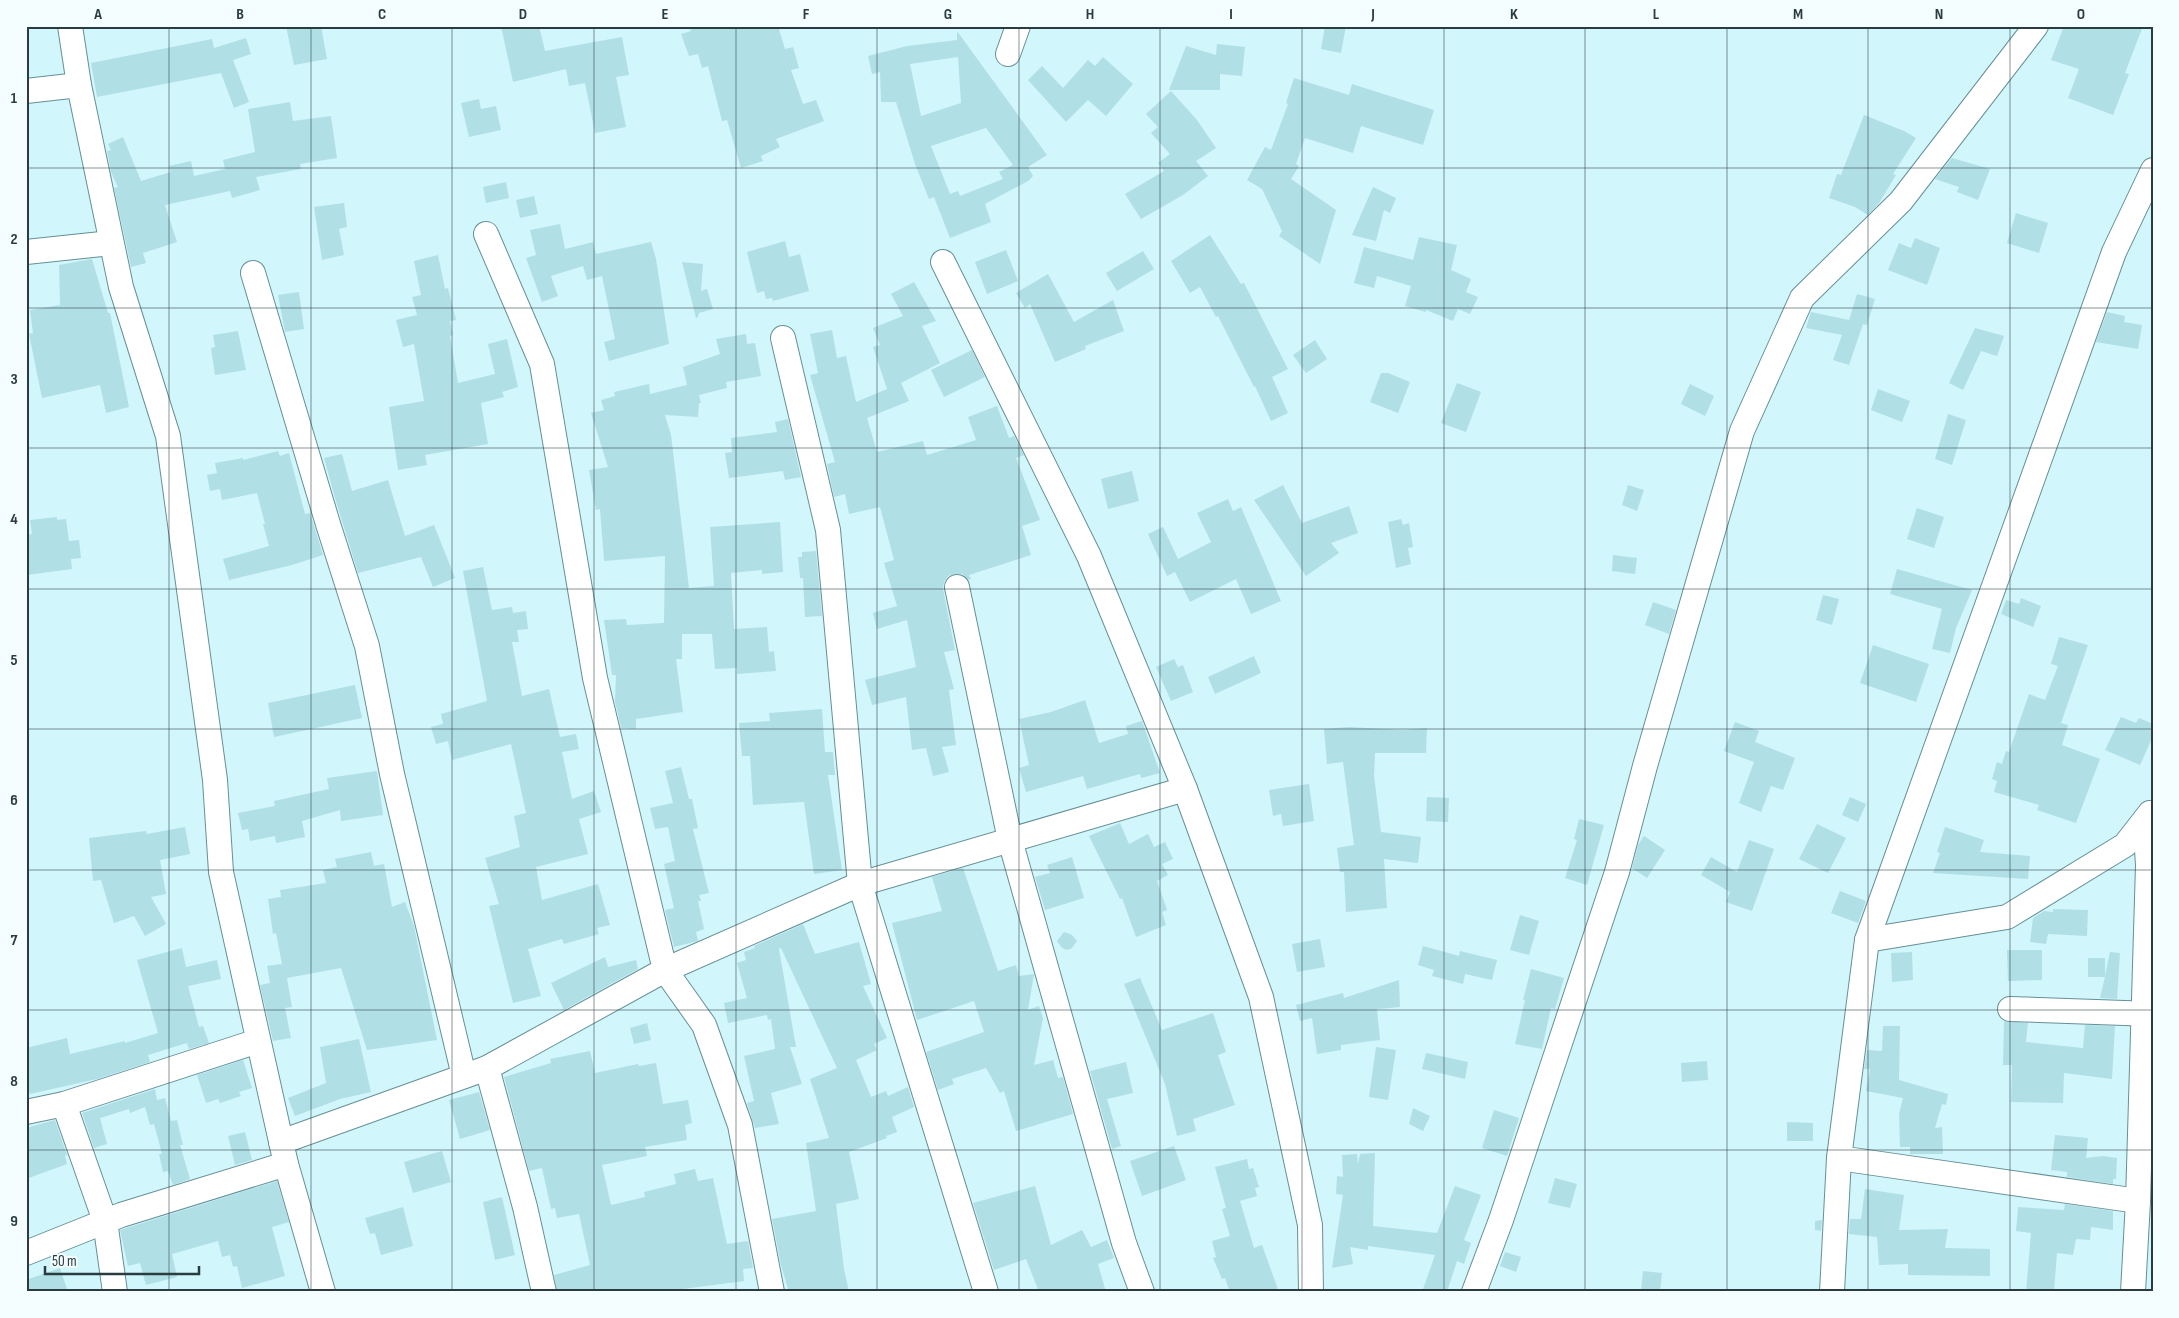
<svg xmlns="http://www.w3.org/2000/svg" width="2179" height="1318" font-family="'Sofia Sans Condensed',sans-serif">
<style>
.building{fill:#b1dfe6;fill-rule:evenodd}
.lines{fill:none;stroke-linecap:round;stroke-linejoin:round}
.minor-casing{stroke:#659097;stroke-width:26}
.minor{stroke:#fff;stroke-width:24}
.grid{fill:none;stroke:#2a3c3f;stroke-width:1;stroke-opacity:0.55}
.neatline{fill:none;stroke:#2a3c3f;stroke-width:2}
.grid-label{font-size:16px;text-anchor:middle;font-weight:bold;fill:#2a3c3f}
</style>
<rect width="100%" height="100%" fill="#d1f6fc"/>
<g class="building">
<path d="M286,26H321L327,59L294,65Z"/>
<path d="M501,26H539L545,51L622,37L629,75L616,77L626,127L595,133L585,83L569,86L566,69L513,82Z"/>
<path d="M689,26H778L785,49L793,47L799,68L791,70L803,104L816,100L824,121L776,139L780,147L761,156L763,161L741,168L727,120L722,121L708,66L702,68L698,54L689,56L681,34L691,31Z"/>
<path d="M1325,26H1346L1341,53L1321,49Z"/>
<path d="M2064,26H2143L2125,73L2129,74L2113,115L2068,98L2079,69L2051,60Z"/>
<path d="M957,31L1047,155L1028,167L1033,176L1028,181L985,204L991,222L950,238L934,197L929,199L915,164L896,102H881L880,72L872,74L868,56L907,46L957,40ZM958,57L961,103L921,116L910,64ZM986,128L1013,165L999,172L1003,179L960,196L958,191L950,194L931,146Z"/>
<path d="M246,38L251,54L233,60L249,102L234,108L221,73L97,97L91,63L212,39L214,48Z"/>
<path d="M1217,44L1245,47L1242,76L1220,74V90H1169L1186,46L1216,55Z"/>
<path d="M1103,57L1133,84L1106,116L1088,100L1066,122L1028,80L1042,66L1063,88L1088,60L1095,66Z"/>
<path d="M1294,78L1349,95L1352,84L1434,110L1423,145L1361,126L1353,153L1305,138L1296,164L1299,166L1291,179L1336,210L1320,264L1279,236L1282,231L1262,189L1247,180L1265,147L1271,150L1288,104L1286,103Z"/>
<path d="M1171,91L1197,120L1216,148L1196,161L1208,176L1183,195L1141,219L1125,194L1164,171L1158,163L1170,154L1151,133L1158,127L1146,114Z"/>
<path d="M479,99L481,109L496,106L501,130L469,137L461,103Z"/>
<path d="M290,102L293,121L331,116L337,158L300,164L301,169L256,177L260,190L232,198L230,191L165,205L177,242L143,253L146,263L131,267L114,188L118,187L111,172L107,151L111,150L108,144L123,137L141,181L171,172L169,166L191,161L194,176L225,169L223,160L255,152L248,109Z"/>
<path d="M1864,115L1904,131L1916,138L1893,174L1896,175L1879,203L1868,215L1855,207L1829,198L1837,174L1841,175Z"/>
<path d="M1952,158L1990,169L1978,200L1957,192L1959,187L1935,179Z"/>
<path d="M506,182L509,198L486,203L483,187Z"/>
<path d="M1373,187L1396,198L1390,213L1384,210L1376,241L1352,235Z"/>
<path d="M534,196L538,214L520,218L516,200Z"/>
<path d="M344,203L347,227L339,229L344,255L322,260L314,207Z"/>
<path d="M2016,213L2048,223L2039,253L2007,243Z"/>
<path d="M560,224L565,249L593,242L596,254L651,242L656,259L669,344L609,361L604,342L615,339L602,276L587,280L583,266L551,276L558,296L542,302L526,258L536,255L530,230Z"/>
<path d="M1210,235L1241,284L1244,283L1288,369L1272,377L1288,413L1271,421L1255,386L1254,387L1218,316L1216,317L1200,287L1190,293L1171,261Z"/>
<path d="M1419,237L1457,245L1451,270L1471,279L1466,292L1478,297L1470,314L1458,309L1453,321L1426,310V312L1405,306L1411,286L1377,276L1374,288L1354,283L1364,247L1413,260Z"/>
<path d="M1915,238L1940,248L1927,285L1888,270L1899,243L1911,248Z"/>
<path d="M785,241L789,257L800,254L809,291L773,301L772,298L766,299L764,291L757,293L747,252Z"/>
<path d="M1006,250L1018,281L987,294L975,262Z"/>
<path d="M1143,251L1154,269L1117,291L1106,273Z"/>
<path d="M438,255L445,289L448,288L456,320L450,321L453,335L450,336L458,383L495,374L488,344L507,339L518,387L502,392L504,397L481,403L488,444L425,455L427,465L398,470L389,407L424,401L414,344L403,347L396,320L417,315L412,297L421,295L414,261Z"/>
<path d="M92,259L108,313H110L129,407L106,413L100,385L42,398L29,334L33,333L30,310L60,305L59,265Z"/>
<path d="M682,262L703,264L701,291L707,289L713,309L699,313L698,317L696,318Z"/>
<path d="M1048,274L1074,322L1113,300L1124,331L1085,346L1086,349L1055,362L1030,304L1025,308L1016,293Z"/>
<path d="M914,282L936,321L922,326L940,363L901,383L909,401L867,418L877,452L923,441L927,455L976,440L968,417L997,406L1009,438L1014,436L1024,455L1016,458L1040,520L1022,526L1031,555L969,575L971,579L968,580L962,574H954L948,576L944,582L943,589L955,650L944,652L954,689L949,690L956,745L942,747L949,772L933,776L926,748L912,750L906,697L872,705L865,680L916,667L907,620L877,629L873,613L897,606L884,563L894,560L880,507L849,514L845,494L834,497L827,464L835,462L810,375L818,373L810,334L832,330L837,358L846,356L856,402L887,389L873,347L880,345L873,328L903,316L891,294Z"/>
<path d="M299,292L304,329L285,332L278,295Z"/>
<path d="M1857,294L1875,299L1867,325L1863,324L1849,365L1833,360L1842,335L1806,328L1811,312L1854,321L1849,320Z"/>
<path d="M2107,312L2125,316L2124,322L2142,325L2138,349L2096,342Z"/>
<path d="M1975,328L2004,336L1997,356L1981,351L1963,390L1949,383Z"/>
<path d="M238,331L246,370L215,375L211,348L215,347L213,335Z"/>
<path d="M746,334L747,344L755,343L761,376L726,382L727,388L699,395L701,403H699L698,417L665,415L671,435L689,588L714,586L710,527L780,522L783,572L762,574V570L731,573L734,629L767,627L769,652L774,651L776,671L737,674V668L715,669L712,634H682V659H676L683,712L636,719V729L621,728L615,701L616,675H612L604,620L626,619L627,625L664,623L665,556L604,561L600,509L596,510L589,470L608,467L591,413L604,410L601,400L615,396L614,392L649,384L650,394L687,385L683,367L720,354L716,339Z"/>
<path d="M1315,340L1327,359L1306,373L1293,355Z"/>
<path d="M972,350L985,377L944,397L931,370Z"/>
<path d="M1381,373H1388L1410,382L1398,413L1370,402Z"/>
<path d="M1457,383L1481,392L1466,432L1441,423Z"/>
<path d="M1690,384L1714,396L1705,416L1681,404Z"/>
<path d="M1878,389L1910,401L1902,422L1871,410Z"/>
<path d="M1948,414L1966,420L1952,465L1935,459Z"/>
<path d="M788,419L801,477L785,480L783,471L729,478L725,453L732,452L731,438L777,432L775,422Z"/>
<path d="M278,451L280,456L289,453L305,514L310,513L323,555L292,565L229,580L223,559L269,546L263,524H265L257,493L222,500L220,489L210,491L207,475L217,473L215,463L243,458V460Z"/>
<path d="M342,454L352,491L388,480L405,536L434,525L455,578L433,587L421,557L358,573L335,498L324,458Z"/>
<path d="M1132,471L1139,501L1108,509L1101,479Z"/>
<path d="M1283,485L1302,523L1349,506L1358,533L1331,543L1339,553L1306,576L1254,500Z"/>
<path d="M1628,485L1644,490L1637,511L1622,505Z"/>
<path d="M1228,499L1233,511L1241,507L1281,601L1251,614L1236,579L1190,602L1175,572L1167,576L1148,534L1163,527L1178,559L1211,542L1197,513Z"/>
<path d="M1917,508L1944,517L1934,548L1907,539Z"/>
<path d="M57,517V520L66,519L69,541L79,540L81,558L71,559L72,569L27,575L26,535L32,534L30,520Z"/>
<path d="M1401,519L1403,525L1409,523L1413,547L1408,548L1411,564L1396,568L1388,522Z"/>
<path d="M816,551L822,616L805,617L803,578H800L798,557H802V552Z"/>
<path d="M1613,555L1637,558L1635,574L1612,571Z"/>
<path d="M483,567L492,610L512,607L513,613L526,611L528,629L517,630L519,642H512L522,696L549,689L560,737L576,734L579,749L562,752L572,799L594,791L601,812L579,819L588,854L536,867L542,900L598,884L610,925L597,928L599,934L564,944L562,939L528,949L541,996L513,1003L489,906L499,904L485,858L520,847L514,816L526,813L511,744L452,760L448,741L436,744L431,727L443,724L441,714L487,701L463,571Z"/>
<path d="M1897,569L1972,590L1956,628L1950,653L1932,649L1942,609L1890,594Z"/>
<path d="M1823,595L1839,599L1832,625L1816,620Z"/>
<path d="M2021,598L2041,606L2033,627L2001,614L2006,600L2019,604Z"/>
<path d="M1653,602L1676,610L1669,634L1645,625Z"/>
<path d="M2059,637L2088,645L2061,723L2068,725L2062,745L2100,759L2076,823L2037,810L2039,805L1994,792L1997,781L1992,779L1997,762L2002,764L2006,751L2009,752L2029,694L2045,700L2058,666L2051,664Z"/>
<path d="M1873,645L1929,664L1916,702L1860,683Z"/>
<path d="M1254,656L1261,673L1215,694L1208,677Z"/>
<path d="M1174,659L1178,667L1183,665L1193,692L1171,701L1156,667Z"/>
<path d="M355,685L362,718L274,737L268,703Z"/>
<path d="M1085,700L1099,743L1128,734L1126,726L1142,721L1160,773L1141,778L1140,774L1087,789L1083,776L1026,792L1019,768L1029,765L1019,719L1051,712Z"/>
<path d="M822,709L825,752H833L835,775H828L842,870L814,874L804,802L753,805L750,756H742L739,723L770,721L769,713Z"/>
<path d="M2121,717L2136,723L2139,718L2153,724V736L2140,765L2105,750Z"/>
<path d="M1735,722L1759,731L1755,742L1795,758L1783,790L1771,786L1761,812L1739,803L1754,762L1724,751Z"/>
<path d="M1349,727L1403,730L1427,728L1426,753H1375L1374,776L1381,832L1421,837L1418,863L1384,859L1387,908L1346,912L1344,872H1340L1337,848L1354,845L1343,762L1327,764L1324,729Z"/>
<path d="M681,767L689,799H692L698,828L693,829L709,893L699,895L701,901H698L704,929L696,932L698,941L674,947L665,910L674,908L664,864L675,861L668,827L655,829L650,808L673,803L665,771Z"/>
<path d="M377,771L383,815L341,821L340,810L302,821L305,837L276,843L275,836L250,841L248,829L242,830L238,813L275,806L274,801L329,789L327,778Z"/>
<path d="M1309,784L1314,821L1283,826L1281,814L1273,816L1269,790Z"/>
<path d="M1427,797L1449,798L1448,822L1426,821Z"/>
<path d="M1850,797L1866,804L1858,822L1842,815Z"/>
<path d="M1579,819L1604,825L1587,885L1565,878L1577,840L1574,839Z"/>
<path d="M1120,823L1129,844L1148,834L1154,847L1165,842L1173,859L1162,864L1168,875L1157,881L1167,910L1162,912L1166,925L1136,937L1122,898L1120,899L1089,836Z"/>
<path d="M1817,824L1846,838L1828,873L1799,859Z"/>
<path d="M185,827L190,854L160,860L166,894L151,897L166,924L145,936L134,916L114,923L101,880L93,881L89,838L146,831L147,834Z"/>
<path d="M1945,827L1984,840L1980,852L2030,856L2028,879L1933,873L1940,853L1937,852Z"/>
<path d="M1644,836L1665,850L1647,878L1632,868L1638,845Z"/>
<path d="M1749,840L1774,849L1752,911L1726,902L1730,892L1701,875L1711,857L1737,872Z"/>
<path d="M371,852L374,866L384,864L392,907L405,902L414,926L437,1040L367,1050L341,968L287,978L292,1007L285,1008L291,1038L273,1041L260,985L270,983L267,966L282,964L276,933L273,934L268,899L281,897L280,890L326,883L323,870L337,867L335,859Z"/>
<path d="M1072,857L1084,898L1045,910L1035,877L1050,873L1047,865Z"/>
<path d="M963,868L998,971L1016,965L1019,976L1034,974L1028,1010L1039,1006L1043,1018L1034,1065L1053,1060L1058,1078L1063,1077L1073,1114L1016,1131L1004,1091L1000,1093L986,1068L952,1079L954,1084L938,1090L926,1052L984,1032L974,1001L917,1020L892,923L942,911L932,877Z"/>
<path d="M1840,891L1866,901L1858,923L1831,913Z"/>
<path d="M2053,909L2088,910L2087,936L2048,934L2046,944L2030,942L2033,918L2044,911L2053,912Z"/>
<path d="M1520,915L1539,921L1529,955L1510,950Z"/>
<path d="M803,924L815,954L859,942L871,984L863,986L887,1038L874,1044L877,1050L856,1060L871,1097L886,1091L888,1096L908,1087L914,1107L892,1117L897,1132L886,1136L887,1138L849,1152L859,1199L836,1204L844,1269L849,1292H789L781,1265L772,1219L816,1211L806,1143L829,1138L810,1079L837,1068L781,948L779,949L796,1047H790L802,1084L771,1093L779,1124L755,1128L747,1103L754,1101L744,1056L775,1049L771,1019L768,1020L767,1015L728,1023L724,1003L747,998L737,963L746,960L744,952L755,948L754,946Z"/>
<path d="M1064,932L1072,935L1077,941L1072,948L1067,950L1062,948L1057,941Z"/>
<path d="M1320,939L1325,967L1297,972L1292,944Z"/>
<path d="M1423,946L1459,956L1460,951L1497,960L1492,980L1465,974L1463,984L1432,976L1434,970L1418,965Z"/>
<path d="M182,948L186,967L217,960L221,979L188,986L199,1027L203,1026L209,1043L189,1049L187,1043L148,1055L150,1062L97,1079L30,1094L29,1091H26V1048L67,1038L70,1054L125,1041V1043L158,1033L137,960Z"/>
<path d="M2007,950H2042V980L2008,981Z"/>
<path d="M1912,952L1913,980L1892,982L1891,953Z"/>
<path d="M2110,952L2120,953L2117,999L2100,998L2105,977H2088V958H2105V976Z"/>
<path d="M605,957L608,967L636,960L638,969L564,1010L551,983Z"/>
<path d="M1531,969L1564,978L1555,1009L1551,1008L1542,1049L1515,1044L1525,1000H1523Z"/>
<path d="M1140,978L1162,1030L1213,1013L1226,1052L1218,1055L1235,1105L1193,1119L1196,1131L1177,1136L1165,1084L1124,984Z"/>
<path d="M1399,980L1400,1007L1377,1009L1380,1040L1341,1045V1050L1317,1054L1312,1018L1300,1021L1296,1005L1343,993L1344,998Z"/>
<path d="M2004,1021L2028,1023L2026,1042L2083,1048L2085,1025L2115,1026L2112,1079L2064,1073L2063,1103L2011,1102L2012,1065H2003Z"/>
<path d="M647,1023L651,1040L634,1044L630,1028Z"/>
<path d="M1883,1026H1900L1899,1080L1948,1094L1946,1105L1942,1104L1935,1128L1942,1127L1943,1154H1910V1147H1900L1899,1114L1903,1098L1866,1091L1870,1069H1864L1867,1050L1882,1051Z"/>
<path d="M359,1039L371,1092L340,1099L295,1116L288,1098L326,1083L320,1047Z"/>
<path d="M1376,1047L1396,1050L1388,1100L1369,1097Z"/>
<path d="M590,1051L595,1073L638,1064L639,1066L656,1063L663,1104L688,1100L692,1123L685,1125L687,1140L645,1147L647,1156L602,1165L611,1205L645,1197L644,1192L676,1184L674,1174L695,1169L698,1181L713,1178L727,1244L748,1241L753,1268L743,1269L744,1281L660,1292H557L554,1275L590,1265L579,1214L557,1218L555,1208L551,1209L542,1168L529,1171L504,1077L551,1063L550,1059Z"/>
<path d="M1426,1053L1468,1062L1465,1079L1422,1069Z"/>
<path d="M243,1060L252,1088L239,1092L241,1096L220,1103L218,1099L206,1103L197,1075Z"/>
<path d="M1707,1061L1708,1080L1682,1082L1681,1063Z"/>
<path d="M1126,1062L1133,1093L1107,1099L1121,1146L1112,1149L1090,1071Z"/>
<path d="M155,1089L157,1100L165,1098L171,1121L177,1120L183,1145H180L190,1179L173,1185L168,1171L163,1172L159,1154H162L157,1135L154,1124L150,1125L145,1107L130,1113L129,1109L100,1118L107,1144L94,1148L82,1113Z"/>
<path d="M479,1092L490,1130L460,1139L449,1100Z"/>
<path d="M1413,1108L1430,1116L1423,1131L1409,1124Z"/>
<path d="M1494,1110L1519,1118L1507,1156L1482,1148Z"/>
<path d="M55,1120L67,1155L65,1156L67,1164L26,1179V1128Z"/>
<path d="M1787,1122L1813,1123V1141H1787Z"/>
<path d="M245,1132L252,1160L235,1165L228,1136Z"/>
<path d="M2055,1135L2088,1138L2086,1158L2102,1156L2117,1158L2116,1179H2113V1184L2067,1177V1172L2051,1170Z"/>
<path d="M1174,1146L1186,1180L1142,1196L1130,1161Z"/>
<path d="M442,1151L451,1182L413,1193L404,1162Z"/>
<path d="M1375,1153L1373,1226L1437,1233L1455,1186L1481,1195L1464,1240L1471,1243L1464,1264L1457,1261L1447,1292H1422L1435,1255L1368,1246V1250L1350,1247L1353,1264L1332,1268L1343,1195L1336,1194L1337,1176L1343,1177L1342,1155L1357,1154L1358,1164L1360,1154Z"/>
<path d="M1247,1159L1249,1169L1253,1168L1259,1187L1255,1188L1257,1196L1240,1201L1254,1248L1262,1245L1279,1292H1230L1225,1278L1222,1279L1213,1258L1216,1257L1212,1241L1230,1236L1222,1209L1226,1208L1215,1167Z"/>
<path d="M1555,1178L1577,1184L1570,1208L1548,1203Z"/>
<path d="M277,1181L289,1222L272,1227L285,1276L242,1288L237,1266L233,1267L230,1255L222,1257L218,1241L172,1254L177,1277L146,1285L140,1263L128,1266L120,1230Z"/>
<path d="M1035,1186L1051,1245L1082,1230L1091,1247L1107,1240L1114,1258L1098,1264L1106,1292H1039L1026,1259L994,1270L973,1203Z"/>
<path d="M1865,1189L1904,1195L1899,1230L1948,1229L1945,1248L1990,1249V1276L1908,1275V1264L1879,1265L1877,1237L1849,1234L1850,1219H1861Z"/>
<path d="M502,1197L515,1255L495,1260L483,1202Z"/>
<path d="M2065,1204L2113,1211V1230L2091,1227L2090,1240L2076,1239L2073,1255L2057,1253L2054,1292H2026L2031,1233L2016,1231L2018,1207L2064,1210Z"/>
<path d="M403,1207L413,1246L381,1255L375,1233L370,1234L365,1218Z"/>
<path d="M1822,1220L1821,1231L1815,1230V1221Z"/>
<path d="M1505,1252L1521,1257L1516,1272L1500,1266Z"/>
<path d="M60,1268L68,1292H26V1280Z"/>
<path d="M1643,1271L1662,1273L1660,1292H1641Z"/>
</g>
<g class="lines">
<defs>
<g id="minor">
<path d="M70,26L79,85L121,287L168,436L215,780L221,872L286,1164L323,1292"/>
<path d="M1008,54L1018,26"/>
<path d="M26,91L79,85"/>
<path d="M486,234L542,364L595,678L665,970L704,1025L740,1125L772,1292"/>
<path d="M26,252L111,243"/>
<path d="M943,262L1089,556L1185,789L1261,997L1310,1225L1311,1292"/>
<path d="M253,273L328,524L367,646L392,774L464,1076"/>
<path d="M783,338L828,530L860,884L986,1292"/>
<path d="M957,587L1010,840L1124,1243L1142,1292"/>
<path d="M1867,940L2007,917L2125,845L2150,813"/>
<path d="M2010,1009L2153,1014"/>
<path d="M487,1068L525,1207L544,1292"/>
<path d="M64,1104L105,1221L115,1292"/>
<path d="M26,1112L64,1104L258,1041"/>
<path d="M281,1142L487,1068L665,970L860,884L1185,789"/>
<path d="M1839,1158L2138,1201"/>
<path d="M26,1253L121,1215L286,1164"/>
<path d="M1474,1292L1501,1220L1617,872L1645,766L1742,431L1802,298L1901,201L2036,26"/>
<path d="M1832,1292L1839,1158L1867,940L2114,252L2153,170"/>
<path d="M2133,1292L2138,1201L2148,865L2145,820"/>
</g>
</defs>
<use href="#minor" class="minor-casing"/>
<use href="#minor" class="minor"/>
</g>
<path class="grid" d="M169,26V1292M311,26V1292M452,26V1292M594,26V1292M736,26V1292M877,26V1292M1019,26V1292M1160,26V1292M1302,26V1292M1444,26V1292M1585,26V1292M1727,26V1292M1868,26V1292M2010,26V1292M26,168H2153M26,308H2153M26,448H2153M26,589H2153M26,729H2153M26,870H2153M26,1010H2153M26,1150H2153"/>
<rect width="2179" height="1318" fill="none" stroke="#f4fdff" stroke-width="55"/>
<path d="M45 1266v8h154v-8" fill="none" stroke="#2a3c3f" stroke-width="2.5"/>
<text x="52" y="1266" font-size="15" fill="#2a3c3f" stroke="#f4fdff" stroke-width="4" paint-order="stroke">50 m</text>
<rect x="28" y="28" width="2124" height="1262" class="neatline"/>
<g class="grid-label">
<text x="98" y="19">A</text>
<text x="240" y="19">B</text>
<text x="382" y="19">C</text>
<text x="523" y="19">D</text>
<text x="665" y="19">E</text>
<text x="806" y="19">F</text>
<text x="948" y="19">G</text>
<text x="1090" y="19">H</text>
<text x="1231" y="19">I</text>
<text x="1373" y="19">J</text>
<text x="1514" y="19">K</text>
<text x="1656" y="19">L</text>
<text x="1798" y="19">M</text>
<text x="1939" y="19">N</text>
<text x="2081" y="19">O</text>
<text x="14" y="103">1</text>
<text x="14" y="244">2</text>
<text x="14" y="384">3</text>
<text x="14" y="524">4</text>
<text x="14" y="665">5</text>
<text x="14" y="805">6</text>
<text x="14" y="945">7</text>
<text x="14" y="1086">8</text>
<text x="14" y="1226">9</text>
</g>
</svg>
